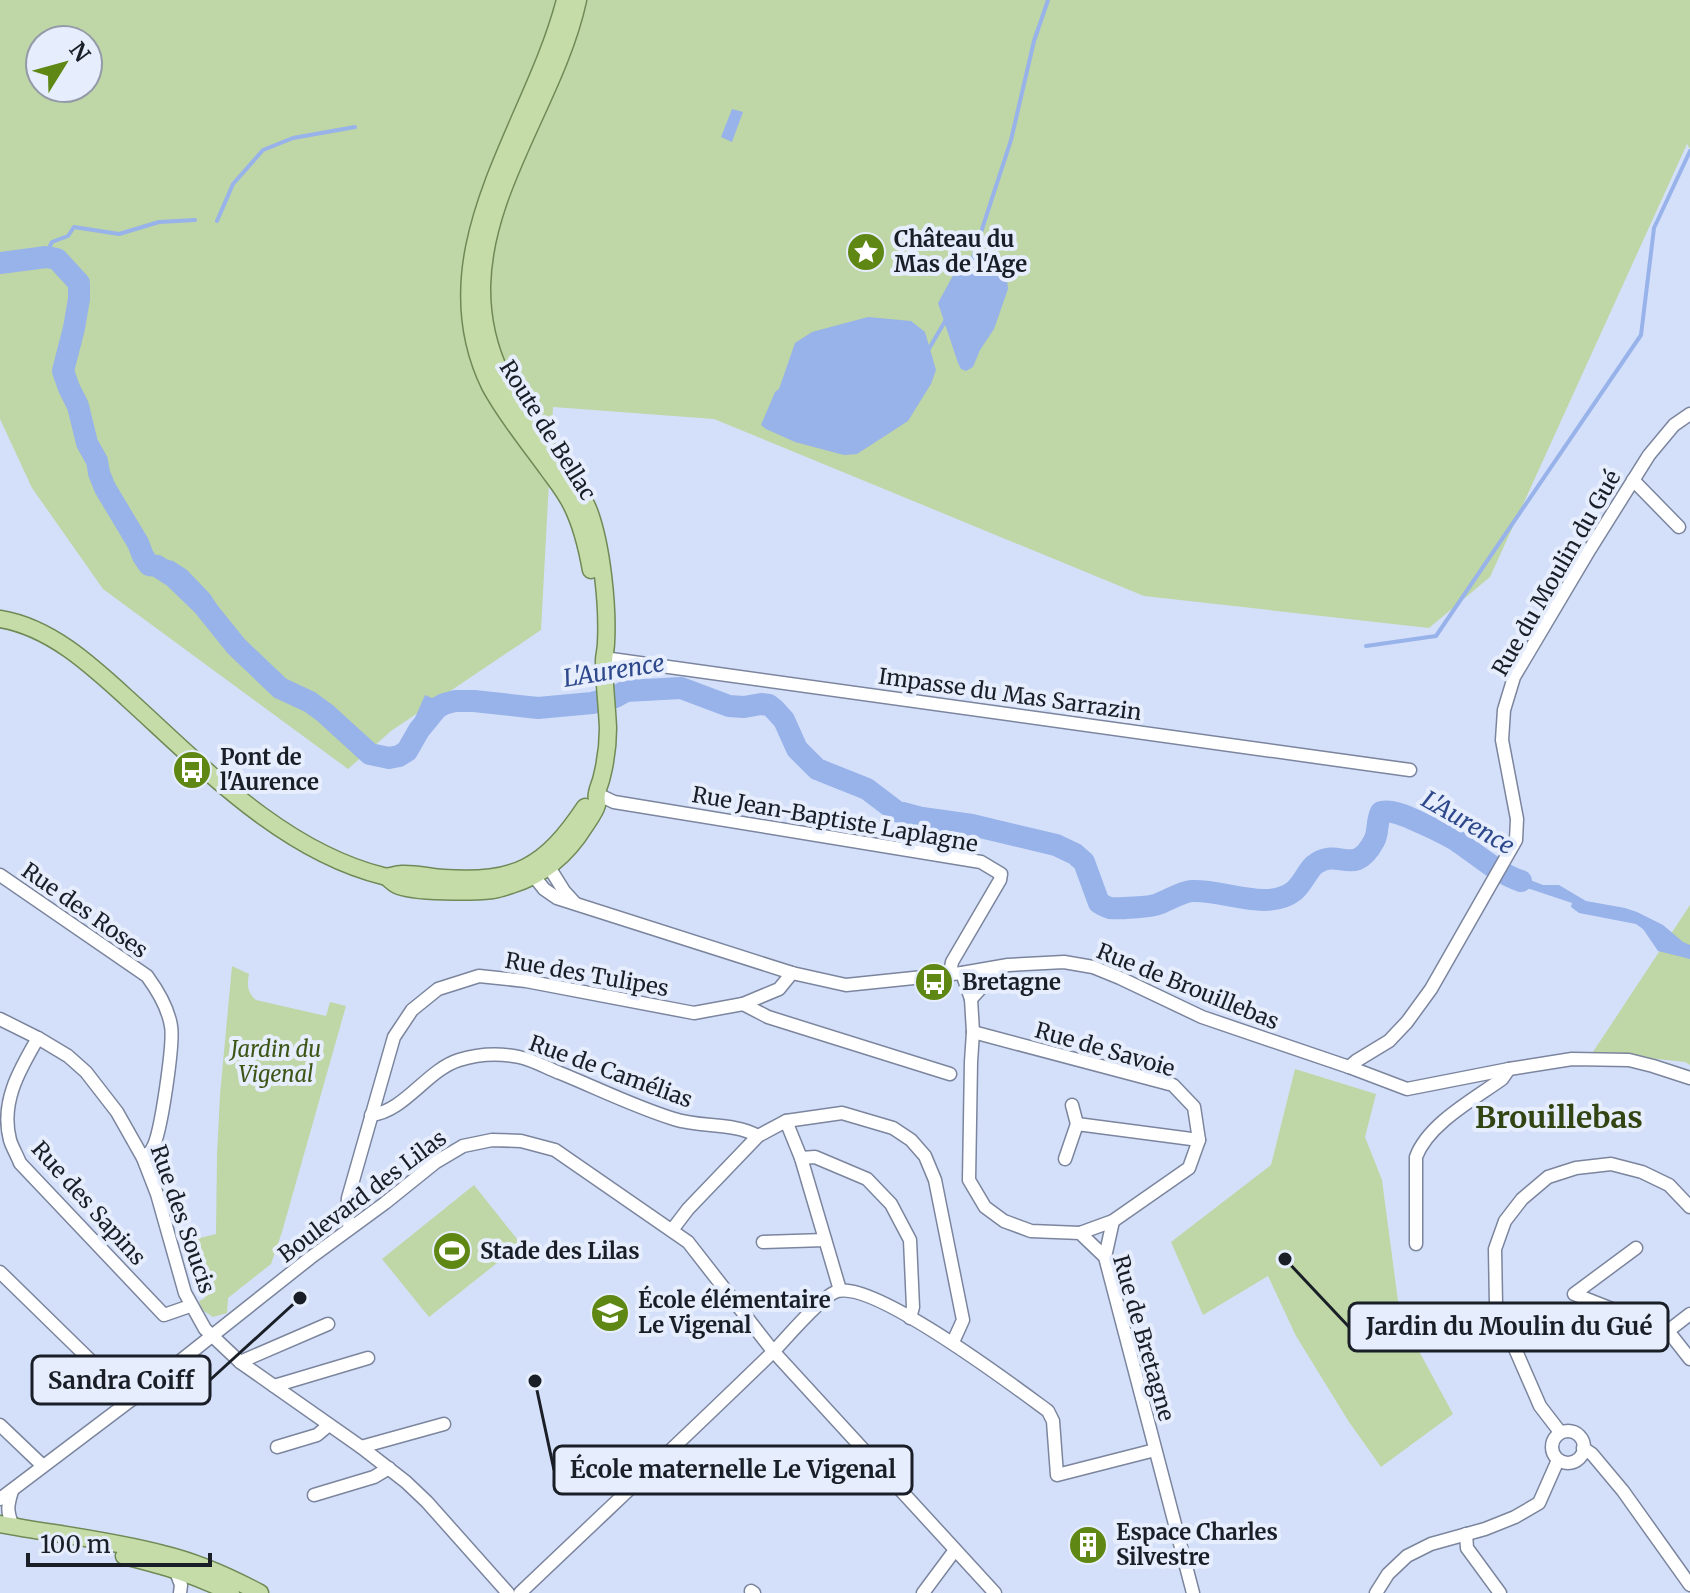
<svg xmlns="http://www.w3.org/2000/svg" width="1690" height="1593" font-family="Merriweather,serif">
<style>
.green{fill:#bfd6a6;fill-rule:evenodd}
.water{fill:#98b2ea}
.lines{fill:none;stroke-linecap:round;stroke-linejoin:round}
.stream{stroke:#98b2ea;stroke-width:4}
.river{stroke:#98b2ea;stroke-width:22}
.minor-casing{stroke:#7b859d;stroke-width:15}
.major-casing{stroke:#6f8a56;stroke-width:19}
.minor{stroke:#fff;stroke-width:12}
.major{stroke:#c5dca9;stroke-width:16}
.labels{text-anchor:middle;stroke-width:8;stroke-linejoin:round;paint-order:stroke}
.poi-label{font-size:22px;font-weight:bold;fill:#191e27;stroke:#e6edfd;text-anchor:start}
.street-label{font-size:22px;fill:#191e27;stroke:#e6edfd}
.park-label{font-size:22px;font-style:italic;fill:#3d5617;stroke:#e6edfd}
.water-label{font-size:24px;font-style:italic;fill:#2d488b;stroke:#e6edfd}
.district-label{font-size:30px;font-weight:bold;fill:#304511;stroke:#e6edfd}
.leader{fill:none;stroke:#191e27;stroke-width:3}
.callout-dot{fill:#191e27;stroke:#e6edfd;stroke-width:3}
.callout{fill:#e6edfd;stroke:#191e27;stroke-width:3}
.callout-label{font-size:24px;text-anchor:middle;font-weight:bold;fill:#191e27}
</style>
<rect width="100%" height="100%" fill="#d4e0fa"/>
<g class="green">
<path d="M0,0H1690V149L1687,144L1490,577L1429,628L1144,596L714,419L553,407L541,630L391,731L348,769L103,589L32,488L0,419ZM40,40H88V88H40Z"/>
<path d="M1690,905V1065L1685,1062L1593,1052Z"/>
<path d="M232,966L249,974C247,985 247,992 256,1000L326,1016L330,1002L346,1006L282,1232L271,1264L228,1298L227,1313L213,1317L202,1310L199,1301L205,1298L188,1241L216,1234L217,1155L220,1095Z"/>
<path d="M1295,1069L1376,1094L1365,1137L1382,1180L1400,1316L1453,1414L1381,1467L1349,1422L1296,1336L1268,1276L1203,1315L1171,1242L1271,1165Z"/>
<path d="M474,1185L521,1244L429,1317L382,1259Z"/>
</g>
<g class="water">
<path d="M732,109L743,112L732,142L721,137Z"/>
<path d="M51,247C68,250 78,270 87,283L84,305L76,337L71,365V376L85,404L90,437L100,454L103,469L149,556L173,561L187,570L210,594L226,619L234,627L243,642L290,684L315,693L373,750C385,752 393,752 403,745L425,695L432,698L445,693L544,701L593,696L594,703L538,708L474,701L444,704L437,708L419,730L407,751L399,756L389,758L370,754L325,713L310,702L280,688L236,646L203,605L174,577L157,566L149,565L143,556L138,543L124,521L120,510L105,488L99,473L97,461L87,443L78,406L69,388L63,371L74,328L79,299V283L57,259L46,257L0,263V255L11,254L12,256Z"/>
<path d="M972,262C991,263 1008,267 1008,289L994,329L980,350L973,367L966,371L961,369L958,363L938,303L956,270L960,266Z"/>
<path d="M868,317L911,321L925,332L936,370L931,384L908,421L857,454L844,455L795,442L766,429L761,425L775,392L779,389L795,343L812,332Z"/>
<path d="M661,682L686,685L712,695L737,702L759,700H770L782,705L801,746L818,766L864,783L895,806L910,812L974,819L1066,842L1085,854L1099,882L1104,900L1107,902C1116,902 1124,901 1132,901C1140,901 1149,904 1157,902C1162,900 1167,895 1172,892C1184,885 1195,885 1208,886C1226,888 1258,900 1275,895C1300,888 1304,861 1321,857C1352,851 1351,870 1373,837C1371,823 1371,811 1384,804L1438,825L1460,837L1494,860L1491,865C1467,848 1410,807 1381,813C1376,822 1379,832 1374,841C1353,878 1340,848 1317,863C1309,868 1303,884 1294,891C1268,912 1222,889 1192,891C1181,892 1169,900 1158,904C1152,907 1117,909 1110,908C1106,907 1103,905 1099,903L1084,862L1075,854L1056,845L972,825L922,818L896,811L867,789L817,769L797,749L784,720L774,709L769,705L761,704L744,707L729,706L681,688L626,691L615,697L614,688L637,683Z"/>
<path d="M1508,871L1543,885H1559L1586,901L1625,908L1637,912L1663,925L1683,942L1690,945V959L1658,951L1643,929L1636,924L1579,913L1571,907L1572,903L1503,880Z"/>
</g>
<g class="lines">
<g class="stream">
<path d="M217,221L233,184L263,150L293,138L355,127"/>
<path d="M50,246L52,242L68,236L74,227L119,234L159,222L195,220"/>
<path d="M970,266L1011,140L1034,41L1048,0"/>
<path d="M927,352L947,318"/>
<path d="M1366,646L1436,636L1641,335L1654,228L1690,151"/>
</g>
<path class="river" d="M0,263L46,257L57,259L79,283V299L74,328L63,371L69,388L78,406L87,443L97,461L99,473L105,488L138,543L143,556L149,565L157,566L174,577L203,605L236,646L280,688L310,702L325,713L370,754L389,758L399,756L407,751L419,730L437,708L444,704L455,701H474L538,708L592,703L615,697L626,691L681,688L729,706L744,707L761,704L769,705L774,709L784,720L797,749L817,769L867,789L896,811L922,818L972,825L1056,845L1075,854L1084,862L1099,903C1103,905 1106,907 1110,908C1117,909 1152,907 1158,904C1169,900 1181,892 1192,891C1222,889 1268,912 1294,891C1303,884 1309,867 1317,863C1340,848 1354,878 1374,841C1379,832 1376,822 1381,812C1394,810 1405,816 1417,821C1430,827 1444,833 1457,841C1478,855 1497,873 1521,881"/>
<defs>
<g id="minor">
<path d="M1633,480L1679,527"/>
<path d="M604,658L1410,770"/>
<path d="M597,794L614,802L981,862L1001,874L1000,880L952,962L950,973"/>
<path d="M544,859L564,891L575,903"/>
<path d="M529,870L544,889L557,898L792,973L846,985L962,973L1008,965L1064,962L1093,967L1120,978L1202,1017L1349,1067L1407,1089L1509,1069L1572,1059L1629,1060L1653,1066L1690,1078"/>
<path d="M0,875L147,976C158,991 168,1007 171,1026C174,1042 161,1136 152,1149C151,1152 145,1156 143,1158"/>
<path d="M962,973L971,999L994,974V968"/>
<path d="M971,999L973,1032L971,1062L969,1180L985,1207L1004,1221L1031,1231L1080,1233L1105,1257L1193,1593"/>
<path d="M743,1004L768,1017L950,1074"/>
<path d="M0,1019L38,1038L68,1056L86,1072L117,1112L143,1158L157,1194L185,1293L205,1329L240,1362L361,1447L406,1482L427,1502L508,1593"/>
<path d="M973,1032L1173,1085L1194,1107L1199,1140L1189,1168L1113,1221L1080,1233"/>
<path d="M38,1038C20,1069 0,1102 10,1140C12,1147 17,1155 20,1163L164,1315L190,1306"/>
<path d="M1349,1067L1356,1061L1389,1041L1407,1022L1431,989L1516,840L1517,819L1502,740L1504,710L1514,677L1590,549L1649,455L1674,425L1690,414"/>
<path d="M1072,1105L1077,1124"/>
<path d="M371,1115C404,1112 427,1070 459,1060C478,1054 500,1053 519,1057C533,1060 547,1068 560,1073C597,1088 635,1107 674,1119C702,1128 733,1122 758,1136"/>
<path d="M786,1121L801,1158L840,1290"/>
<path d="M801,1158L815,1157L867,1179L891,1204L910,1240L913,1307L910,1318"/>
<path d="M1065,1159L1077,1124L1199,1140"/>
<path d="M350,1228L347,1215L348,1198L394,1037L412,1010L438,989L479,976L526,981L694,1013L743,1004L779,989L792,973"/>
<path d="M672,1230L688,1209L758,1136L786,1121L842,1113L893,1128L911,1140L925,1156L935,1180L963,1320L953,1342"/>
<path d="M763,1242L825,1240"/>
<path d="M1416,1244V1157C1428,1124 1474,1099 1502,1079L1509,1069"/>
<path d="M1636,1248L1574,1294L1668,1331"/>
<path d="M1105,1257L1113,1221"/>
<path d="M0,1272L131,1400"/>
<path d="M1690,1314L1668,1331L1690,1359"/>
<path d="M240,1362L328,1324"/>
<path d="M274,1386L368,1358"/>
<path d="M0,1425L43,1466"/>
<circle cx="1568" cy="1447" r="16"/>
<path d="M1560,1432L1540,1406L1496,1305L1495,1249L1505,1221L1522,1199L1548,1177L1576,1168L1611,1164L1642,1172L1669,1185L1690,1207"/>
<path d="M277,1447L317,1435L329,1425"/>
<path d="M361,1447L444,1424"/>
<path d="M1583,1448L1592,1454L1623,1491L1690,1585"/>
<path d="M12,1491C7,1507 7,1511 13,1527"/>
<path d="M314,1495L374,1477L389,1468"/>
<path d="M0,1499L131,1400L310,1258L385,1203L436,1162L463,1146L492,1140L521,1141L555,1150L688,1242L773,1351L995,1593"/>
<path d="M1466,1534L1467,1548L1500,1593"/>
<path d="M175,1569L181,1585L180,1593"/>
<path d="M751,1591L754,1593"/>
<path d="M520,1593C605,1512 692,1431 776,1349C788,1336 824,1294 838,1291C876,1282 1014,1386 1048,1411L1053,1421L1057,1475L1155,1450"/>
<path d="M923,1593L955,1550"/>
<path d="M1376,1593L1388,1574L1407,1556L1431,1544L1485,1529L1515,1517L1539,1503L1558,1460"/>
</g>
<g id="major">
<path d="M565,0C533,126 424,251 490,386C506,416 529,443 549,471C557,482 566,493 572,506C582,526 587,548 591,570"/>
<path d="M0,619C50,627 91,665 127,698C202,766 282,851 383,876C390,878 394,874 401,874C414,873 430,877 443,878C516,883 545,867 585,807"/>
<path d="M387,877C390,880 393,883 397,885C413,893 474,892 493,890C499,889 505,887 511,885C544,875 567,855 585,826C589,820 595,812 597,805C597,801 596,797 597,793C598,787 601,782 602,776C606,760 608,743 608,728C607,705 604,683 604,661C604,655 606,649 606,643C608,606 602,546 589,511C581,491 566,473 553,455C513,400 481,357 482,286C484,186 557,97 578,0"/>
<path d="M0,1524C54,1534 110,1540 163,1554C197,1562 230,1577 260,1593"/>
<path d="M124,1556C164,1566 194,1574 231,1593"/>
</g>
</defs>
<use href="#minor" class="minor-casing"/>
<use href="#major" class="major-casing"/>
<use href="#minor" class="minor"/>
<use href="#major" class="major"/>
</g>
<defs>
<symbol id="sight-disc" viewBox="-11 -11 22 22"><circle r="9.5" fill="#5e8713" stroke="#e6edfd"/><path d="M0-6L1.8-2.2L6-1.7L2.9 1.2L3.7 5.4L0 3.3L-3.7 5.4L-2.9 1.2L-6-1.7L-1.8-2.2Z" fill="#fff"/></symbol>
<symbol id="bus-disc" viewBox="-11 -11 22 22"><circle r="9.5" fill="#5e8713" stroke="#e6edfd"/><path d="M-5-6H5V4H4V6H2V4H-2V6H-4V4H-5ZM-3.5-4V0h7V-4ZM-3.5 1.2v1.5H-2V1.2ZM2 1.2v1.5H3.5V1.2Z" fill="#fff"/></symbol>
<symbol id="stadium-disc" viewBox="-11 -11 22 22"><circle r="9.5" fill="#5e8713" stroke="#e6edfd"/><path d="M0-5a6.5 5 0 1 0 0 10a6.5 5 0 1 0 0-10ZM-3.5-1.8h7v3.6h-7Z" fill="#fff"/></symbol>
<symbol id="school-disc" viewBox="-11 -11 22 22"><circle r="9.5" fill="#5e8713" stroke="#e6edfd"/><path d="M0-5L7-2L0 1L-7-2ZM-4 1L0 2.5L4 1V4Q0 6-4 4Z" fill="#fff"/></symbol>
<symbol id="building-disc" viewBox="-11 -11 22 22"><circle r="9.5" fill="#5e8713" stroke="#e6edfd"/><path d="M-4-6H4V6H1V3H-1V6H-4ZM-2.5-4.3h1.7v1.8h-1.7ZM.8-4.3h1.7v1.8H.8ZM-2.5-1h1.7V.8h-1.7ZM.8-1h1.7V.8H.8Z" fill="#fff"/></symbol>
</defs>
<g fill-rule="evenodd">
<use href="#sight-disc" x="844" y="230" width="44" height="44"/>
<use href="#bus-disc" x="170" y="748" width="44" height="44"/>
<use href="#bus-disc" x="912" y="960" width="44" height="44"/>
<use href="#stadium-disc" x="430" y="1229" width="44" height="44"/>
<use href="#school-disc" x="588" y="1291" width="44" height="44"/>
<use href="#building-disc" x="1066" y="1523" width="44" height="44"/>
</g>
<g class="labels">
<g class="poi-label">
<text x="894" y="247">Château du<tspan x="894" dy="25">Mas de l'Age</tspan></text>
<text x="220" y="765">Pont de<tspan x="220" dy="25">l'Aurence</tspan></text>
<text x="962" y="990">Bretagne</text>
<text x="480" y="1259">Stade des Lilas</text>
<text x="638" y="1308">École élémentaire<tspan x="638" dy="25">Le Vigenal</tspan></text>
<text x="1116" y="1540">Espace Charles<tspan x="1116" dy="25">Silvestre</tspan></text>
</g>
<g class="street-label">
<text transform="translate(548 430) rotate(58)" y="8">Route de Bellac</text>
<text transform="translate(1556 573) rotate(-60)" y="8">Rue du Moulin du Gué</text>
<text transform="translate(1010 694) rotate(8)" y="8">Impasse du Mas Sarrazin</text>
<text transform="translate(835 819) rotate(10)" y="8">Rue Jean-Baptiste Laplagne</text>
<text transform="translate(85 910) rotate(35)" y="8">Rue des Roses</text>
<text transform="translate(587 974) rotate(10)" y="8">Rue des Tulipes</text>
<text transform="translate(1188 986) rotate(22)" y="8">Rue de Brouillebas</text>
<text transform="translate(1105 1049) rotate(16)" y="8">Rue de Savoie</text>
<text transform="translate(611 1071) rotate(20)" y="8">Rue de Camélias</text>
<text transform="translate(362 1196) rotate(-37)" y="8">Boulevard des Lilas</text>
<text transform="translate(89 1203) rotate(48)" y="8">Rue des Sapins</text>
<text transform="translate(183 1219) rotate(71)" y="8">Rue des Soucis</text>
<text transform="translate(1144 1338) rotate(74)" y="8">Rue de Bretagne</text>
</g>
<g class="park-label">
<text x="276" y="1057">Jardin du<tspan x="276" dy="25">Vigenal</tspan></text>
</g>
<g class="water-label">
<text transform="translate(614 671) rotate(-9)" y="8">L'Aurence</text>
<text transform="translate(1468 823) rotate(30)" y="8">L'Aurence</text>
</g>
<g class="district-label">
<text x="1559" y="1128">Brouillebas</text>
</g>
</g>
<path class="leader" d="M1285 1259L1349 1327M300 1298L210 1380M535 1381L554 1470"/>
<g class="callout-dot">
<circle cx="1285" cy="1259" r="8"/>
<circle cx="300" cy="1298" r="8"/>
<circle cx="535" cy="1381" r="8"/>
</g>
<g class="callout">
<rect x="1349" y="1303" width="319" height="48" rx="8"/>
<rect x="32" y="1356" width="178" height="48" rx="8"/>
<rect x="554" y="1446" width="358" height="48" rx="8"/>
</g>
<g class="callout-label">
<text x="1509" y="1335">Jardin du Moulin du Gué</text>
<text x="121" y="1389">Sandra Coiff</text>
<text x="733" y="1478">École maternelle Le Vigenal</text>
</g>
<g transform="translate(64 64) rotate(53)"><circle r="38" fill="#e6edfd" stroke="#949aa7" stroke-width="2"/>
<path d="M0-6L14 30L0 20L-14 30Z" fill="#5e8713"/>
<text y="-12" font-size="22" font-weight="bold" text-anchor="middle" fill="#191e27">N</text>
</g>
<path d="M28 1553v12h182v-12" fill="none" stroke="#191e27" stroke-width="4"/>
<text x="40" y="1553" font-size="24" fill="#191e27" stroke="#e6edfd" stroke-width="6" paint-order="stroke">100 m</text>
</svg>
